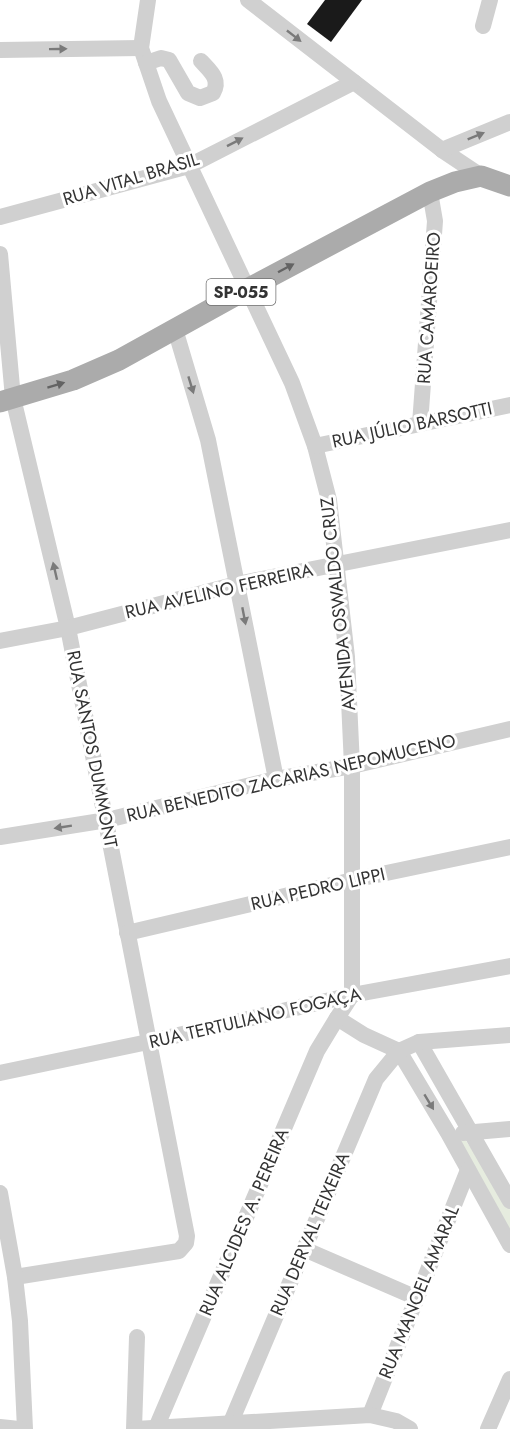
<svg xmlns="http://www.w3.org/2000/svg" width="510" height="1429" font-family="Jost,sans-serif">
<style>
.grass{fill:#e6ecdf}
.building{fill:#1a1a1a}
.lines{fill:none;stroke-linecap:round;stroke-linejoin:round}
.minor{stroke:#d0d0d0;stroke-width:16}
.major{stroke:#ababab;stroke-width:21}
.oneway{fill:#7a7a7a}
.oneway2{fill:#636363}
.labels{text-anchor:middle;stroke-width:6;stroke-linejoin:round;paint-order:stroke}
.shield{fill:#fff;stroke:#707070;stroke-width:1.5}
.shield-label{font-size:16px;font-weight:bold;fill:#333}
.street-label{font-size:18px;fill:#333;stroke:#fff}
</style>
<rect width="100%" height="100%" fill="#fff"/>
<path class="grass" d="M463,1136L510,1209V1232L460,1142Z"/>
<path class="building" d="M325,0H362L331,42L307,24Z"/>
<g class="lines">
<g class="minor">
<path d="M148,0L141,48L159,101L292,383L315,446L329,500L347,657L352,766V995L337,1018L364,1035L399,1051"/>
<path d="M248,0L442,150L481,176"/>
<path d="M483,26L490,0"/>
<path d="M0,50L141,48"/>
<path d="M146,63L161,58L169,60L188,93L200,98L213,93C221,79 210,71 201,61"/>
<path d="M442,150L510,122"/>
<path d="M0,217L189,166L354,82"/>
<path d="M0,254L13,398L68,628L187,1236L186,1243L179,1251L15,1277"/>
<path d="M175,329L208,440L276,779"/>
<path d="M420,424L435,221L430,192"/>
<path d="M315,446L510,405"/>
<path d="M0,641L68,628L237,584L510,530"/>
<path d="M0,837L107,820L276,779L352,766L510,729"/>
<path d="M127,933L353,880L510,847"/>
<path d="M419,1042L510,1201"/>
<path d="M399,1051L448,1133L510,1245"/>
<path d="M0,1073L148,1042L352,995L510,966"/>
<path d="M463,1133L510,1129"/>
<path d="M0,1193L15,1277L20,1321L25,1429"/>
<path d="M304,1249L417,1298"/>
<path d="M370,1415L468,1170"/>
<path d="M231,1422L376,1079L399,1051L419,1042L510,1035"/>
<path d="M0,1427L19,1429"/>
<path d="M156,1428L317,1051L337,1018"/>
<path d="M134,1429L137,1337"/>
<path d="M136,1429L370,1415L396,1421L410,1429"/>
<path d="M488,1429L510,1379"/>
</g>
<path class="major" d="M0,402L73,380L119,360L249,288L430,192L455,182L481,176L510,186"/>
</g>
<defs><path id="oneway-solid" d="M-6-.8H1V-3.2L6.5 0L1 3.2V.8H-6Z" transform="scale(1.5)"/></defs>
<g class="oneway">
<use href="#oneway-solid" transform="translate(294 36) rotate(38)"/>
<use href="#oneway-solid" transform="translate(58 49) rotate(-1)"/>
<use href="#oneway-solid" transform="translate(476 136) rotate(-22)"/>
<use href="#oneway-solid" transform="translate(235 142) rotate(-27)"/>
<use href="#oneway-solid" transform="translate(191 385) rotate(73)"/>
<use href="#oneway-solid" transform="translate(55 571) rotate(-103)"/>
<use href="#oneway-solid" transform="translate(244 616) rotate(79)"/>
<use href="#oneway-solid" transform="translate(63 827) rotate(171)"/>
<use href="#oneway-solid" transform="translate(429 1102) rotate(59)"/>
</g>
<g class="oneway2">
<use href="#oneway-solid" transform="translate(286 268) rotate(-28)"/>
<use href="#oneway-solid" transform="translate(56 385) rotate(-17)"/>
</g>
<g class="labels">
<rect class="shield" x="206.5" y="279" width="69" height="26" rx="4.5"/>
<g class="shield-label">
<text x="241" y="298">SP-055</text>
</g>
<g class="street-label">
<text transform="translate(131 179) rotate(-17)" y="6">RUA VITAL BRASIL</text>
<text transform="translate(429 308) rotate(-86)" y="6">RUA CAMAROEIRO</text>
<text transform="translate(412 425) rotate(-12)" y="6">RUA JÚLIO BARSOTTI</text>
<text transform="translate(219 591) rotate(-13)" y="6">RUA AVELINO FERREIRA</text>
<text transform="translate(338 604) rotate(-96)" y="6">AVENIDA OSWALDO CRUZ</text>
<text transform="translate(92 749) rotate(79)" y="6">RUA SANTOS DUMMONT</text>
<text transform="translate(291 778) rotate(-13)" y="6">RUA BENEDITO ZACARIAS NEPOMUCENO</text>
<text transform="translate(318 889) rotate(-13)" y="6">RUA PEDRO LIPPI</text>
<text transform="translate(255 1018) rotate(-13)" y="6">RUA TERTULIANO FOGAÇA</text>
<text transform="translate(244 1222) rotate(-67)" y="6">RUA ALCIDES A. PEREIRA</text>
<text transform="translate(310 1234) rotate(-67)" y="6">RUA DERVAL TEIXEIRA</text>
<text transform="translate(419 1292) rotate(-68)" y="6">RUA MANOEL AMARAL</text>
</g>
</g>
</svg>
